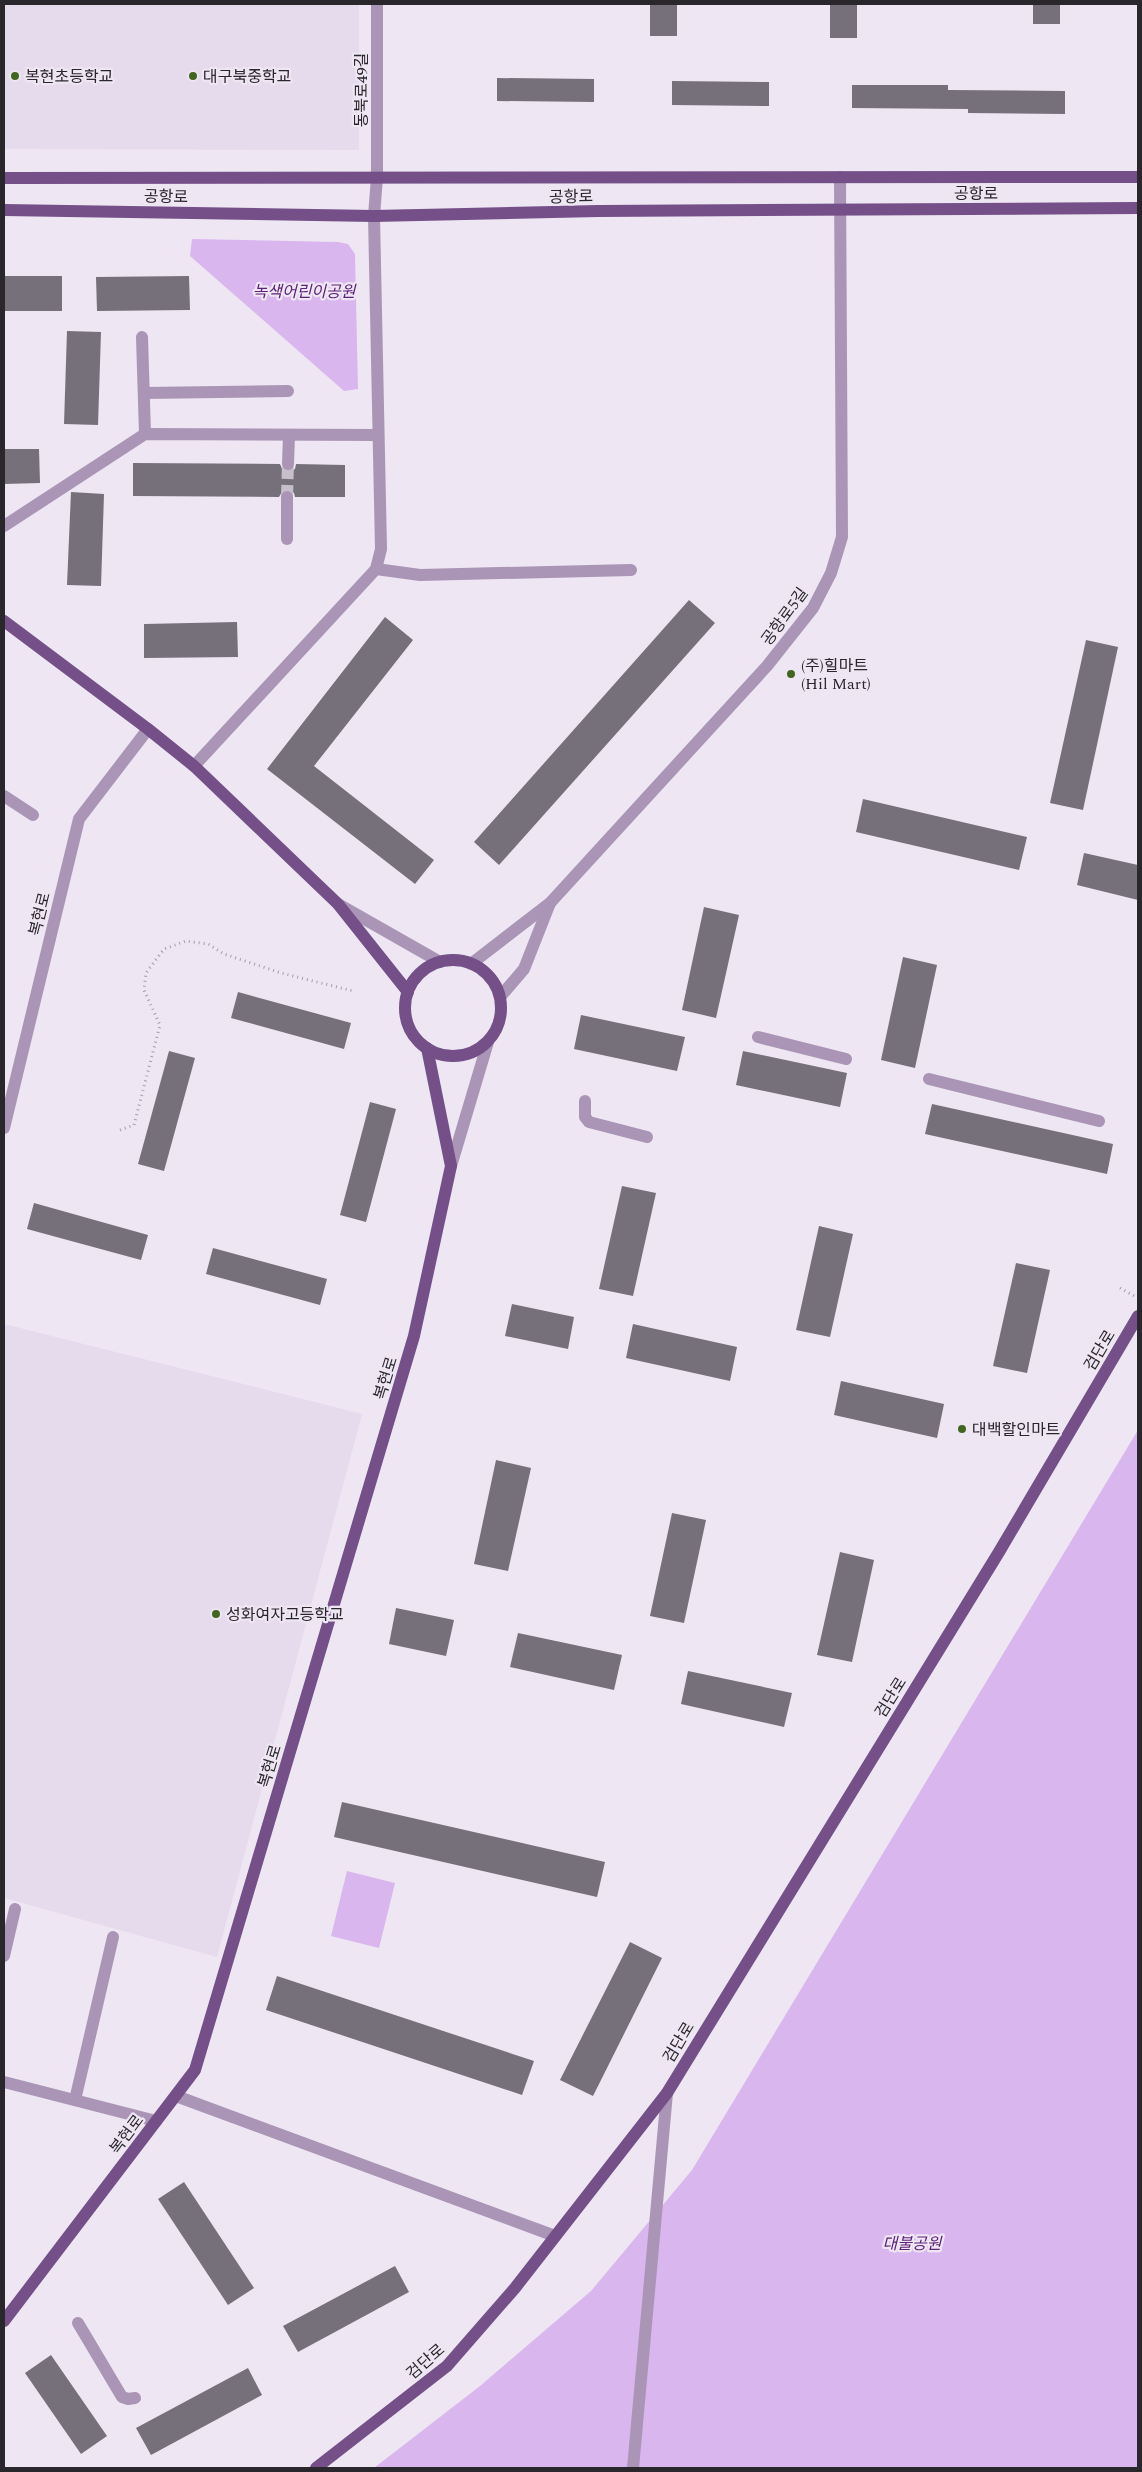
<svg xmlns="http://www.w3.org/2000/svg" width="1142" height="2472" font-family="Spectral,'Noto Sans KR',serif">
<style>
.built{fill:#e6daed}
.green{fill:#dab6ee}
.building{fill:#76707b}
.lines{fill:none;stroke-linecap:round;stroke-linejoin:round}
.minor-tunnel{stroke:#c7c0cb;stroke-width:12;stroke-dasharray:12 6;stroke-linecap:butt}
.path{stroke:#a59fa9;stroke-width:3;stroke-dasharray:1 4;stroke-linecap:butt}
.minor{stroke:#aa95b6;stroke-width:12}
.major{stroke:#744f88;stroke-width:12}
.poi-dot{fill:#416620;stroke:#eee6f3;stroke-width:2}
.labels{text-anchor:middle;stroke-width:4.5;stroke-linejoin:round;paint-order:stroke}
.poi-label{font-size:16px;fill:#2a272c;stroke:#eee6f3;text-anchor:start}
.street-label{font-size:16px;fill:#2a272c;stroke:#eee6f3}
.park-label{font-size:16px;font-style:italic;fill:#5c2178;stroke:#eee6f3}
</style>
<rect width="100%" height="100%" fill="#eee6f3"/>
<g class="built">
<path d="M4,4H359V150L4,149Z"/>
<path d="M4,1324L362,1414L217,1957L4,1898Z"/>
</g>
<g class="green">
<path d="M192,239L338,242L348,244L355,254L358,389L344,391L190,256Z"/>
<path d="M1138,1430V2468H374L480,2386L591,2291L692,2170Z"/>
<path d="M347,1871L395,1883L379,1948L331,1936Z"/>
</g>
<g class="building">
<rect x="650" y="4" width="27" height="32"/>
<rect x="830" y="4" width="27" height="34"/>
<rect x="1033" y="4" width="27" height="20"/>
<path d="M497,78L594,79V102L497,101Z"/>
<path d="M672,81L769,82V106L672,105Z"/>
<path d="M852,85H948V90L1065,91V114L968,113V109L852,108Z"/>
<rect x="4" y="276" width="58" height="35"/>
<path d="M189,276L190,310L97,311L96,277Z"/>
<path d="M67,331L101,332L98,425L64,424Z"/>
<path d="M4,449H39L40,483L4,484Z"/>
<path d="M133,463L280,464L283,471L288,472L295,469L296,464L345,465V497H295L294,493L287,489L283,490L279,497L133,496Z"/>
<path d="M71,492L104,494L101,586L67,585Z"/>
<path d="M689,600L715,623L499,865L474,842Z"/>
<path d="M385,617L413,640L314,766L434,860L415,884L267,769Z"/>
<path d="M237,622L238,657L144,658V624Z"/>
<path d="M1086,640L1118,647L1083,810L1050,803Z"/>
<path d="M863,799L1027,837L1019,870L856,832Z"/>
<path d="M1084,853L1138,865V900L1077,885Z"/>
<path d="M704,907L739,915L716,1018L682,1010Z"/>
<path d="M903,957L937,965L915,1068L881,1060Z"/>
<path d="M238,992L351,1023L344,1049L231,1018Z"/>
<path d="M581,1015L685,1037L677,1071L574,1049Z"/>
<path d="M169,1051L195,1058L164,1171L138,1164Z"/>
<path d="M743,1051L847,1073L840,1107L736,1085Z"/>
<path d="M370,1102L396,1109L366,1222L340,1215Z"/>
<path d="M932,1104L1113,1144L1107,1174L925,1134Z"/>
<path d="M622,1186L656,1193L633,1296L599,1289Z"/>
<path d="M34,1203L148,1235L141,1260L27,1229Z"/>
<path d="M819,1226L853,1234L830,1337L796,1330Z"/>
<path d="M213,1248L327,1279L320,1305L206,1274Z"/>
<path d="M1016,1263L1050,1270L1027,1373L993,1366Z"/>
<path d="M512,1304L574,1317L568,1349L505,1336Z"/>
<path d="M633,1324L737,1347L730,1381L626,1358Z"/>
<path d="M841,1381L944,1404L937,1438L834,1415Z"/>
<path d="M496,1460L531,1468L508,1571L474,1564Z"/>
<path d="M672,1513L706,1520L684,1623L650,1616Z"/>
<path d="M840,1552L874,1560L852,1662L817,1655Z"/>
<path d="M396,1608L454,1620L446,1656L389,1644Z"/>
<path d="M518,1633L622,1655L614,1690L510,1667Z"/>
<path d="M688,1671L792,1693L784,1727L681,1704Z"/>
<path d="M342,1802L605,1862L597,1897L334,1837Z"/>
<path d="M630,1942L662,1958L593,2096L560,2080Z"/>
<path d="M277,1976L534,2061L522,2095L266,2010Z"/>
<path d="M184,2182L254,2288L228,2305L158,2199Z"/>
<path d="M395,2266L409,2292L298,2352L283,2326Z"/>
<path d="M51,2355L107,2436L81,2454L25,2373Z"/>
<path d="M248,2368L262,2395L151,2455L136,2428Z"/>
</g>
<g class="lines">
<path class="minor-tunnel" d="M287,497L288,464"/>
<g class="path">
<path d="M120,1130L134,1125L160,1025L144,990L146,973L164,949L186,941L208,944L224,954L281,973L353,991"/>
<path d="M1120,1288L1138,1298"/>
</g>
<g class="minor">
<path d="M142,337L145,434"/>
<path d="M144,393L288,391"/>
<path d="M288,464L289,435"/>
<path d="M4,526L145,434L378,435"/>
<path d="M287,539V497"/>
<path d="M376,569L420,575L631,570"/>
<path d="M194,766L376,569L381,549L374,216L377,177V4"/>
<path d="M4,796L33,815"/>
<path d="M338,904L440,962"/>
<path d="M471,964L550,903L767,666L813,608L831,573L842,537L840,177"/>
<path d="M500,997L524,969L550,903"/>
<path d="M758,1037L846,1059"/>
<path d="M929,1079L1099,1121"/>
<path d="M585,1101V1117L589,1122L647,1137"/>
<path d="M4,1128L79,819L148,729"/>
<path d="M451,1166L488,1042"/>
<path d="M4,1956L15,1909"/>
<path d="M4,2082L156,2121"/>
<path d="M176,2096L555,2236"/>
<path d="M75,2100L113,1937"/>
<path d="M78,2323L122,2397L128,2399L135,2398"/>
<path d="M633,2468L667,2093"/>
</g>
<g class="major">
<path d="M4,178L1138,177"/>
<path d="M4,210L374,216L598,211L1138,208"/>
<path d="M4,621L148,729L194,766L338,904L408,992"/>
<circle cx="453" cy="1008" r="48"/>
<path d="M4,2321L195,2070L414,1336L451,1166L427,1048"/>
<path d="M316,2468L447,2366L515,2288L667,2093L999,1552L1138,1316"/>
</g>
</g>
<g class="poi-dot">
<circle cx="15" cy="76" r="5"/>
<circle cx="193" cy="76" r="5"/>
<circle cx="791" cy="674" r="5"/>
<circle cx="962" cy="1429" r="5"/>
<circle cx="216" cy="1614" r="5"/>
</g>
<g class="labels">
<g class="poi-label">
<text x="25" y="82">복현초등학교</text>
<text x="203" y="82">대구북중학교</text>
<text x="801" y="671">(주)힐마트<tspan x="801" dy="18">(Hil Mart)</tspan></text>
<text x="972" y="1435">대백할인마트</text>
<text x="226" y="1620">성화여자고등학교</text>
</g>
<g class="street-label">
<text transform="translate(361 90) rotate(-90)" y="6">동북로49길</text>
<text x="976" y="199">공항로</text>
<text transform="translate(166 196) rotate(1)" y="6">공항로</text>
<text transform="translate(571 196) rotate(-1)" y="6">공항로</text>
<text transform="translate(784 616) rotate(-54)" y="6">공항로5길</text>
<text transform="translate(39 914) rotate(-76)" y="6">복현로</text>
<text transform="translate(1099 1350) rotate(-59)" y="6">검단로</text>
<text transform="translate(385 1378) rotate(-73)" y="6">복현로</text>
<text transform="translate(890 1697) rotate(-58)" y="6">검단로</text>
<text transform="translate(269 1766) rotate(-73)" y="6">복현로</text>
<text transform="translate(678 2042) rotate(-59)" y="6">검단로</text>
<text transform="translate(126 2134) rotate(-53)" y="6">복현로</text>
<text transform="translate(425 2361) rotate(-41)" y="6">검단로</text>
</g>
<g class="park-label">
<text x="304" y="297">녹색어린이공원</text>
<text x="912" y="2249">대불공원</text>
</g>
</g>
<rect width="1142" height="2472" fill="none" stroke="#2a272c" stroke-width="10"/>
</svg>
